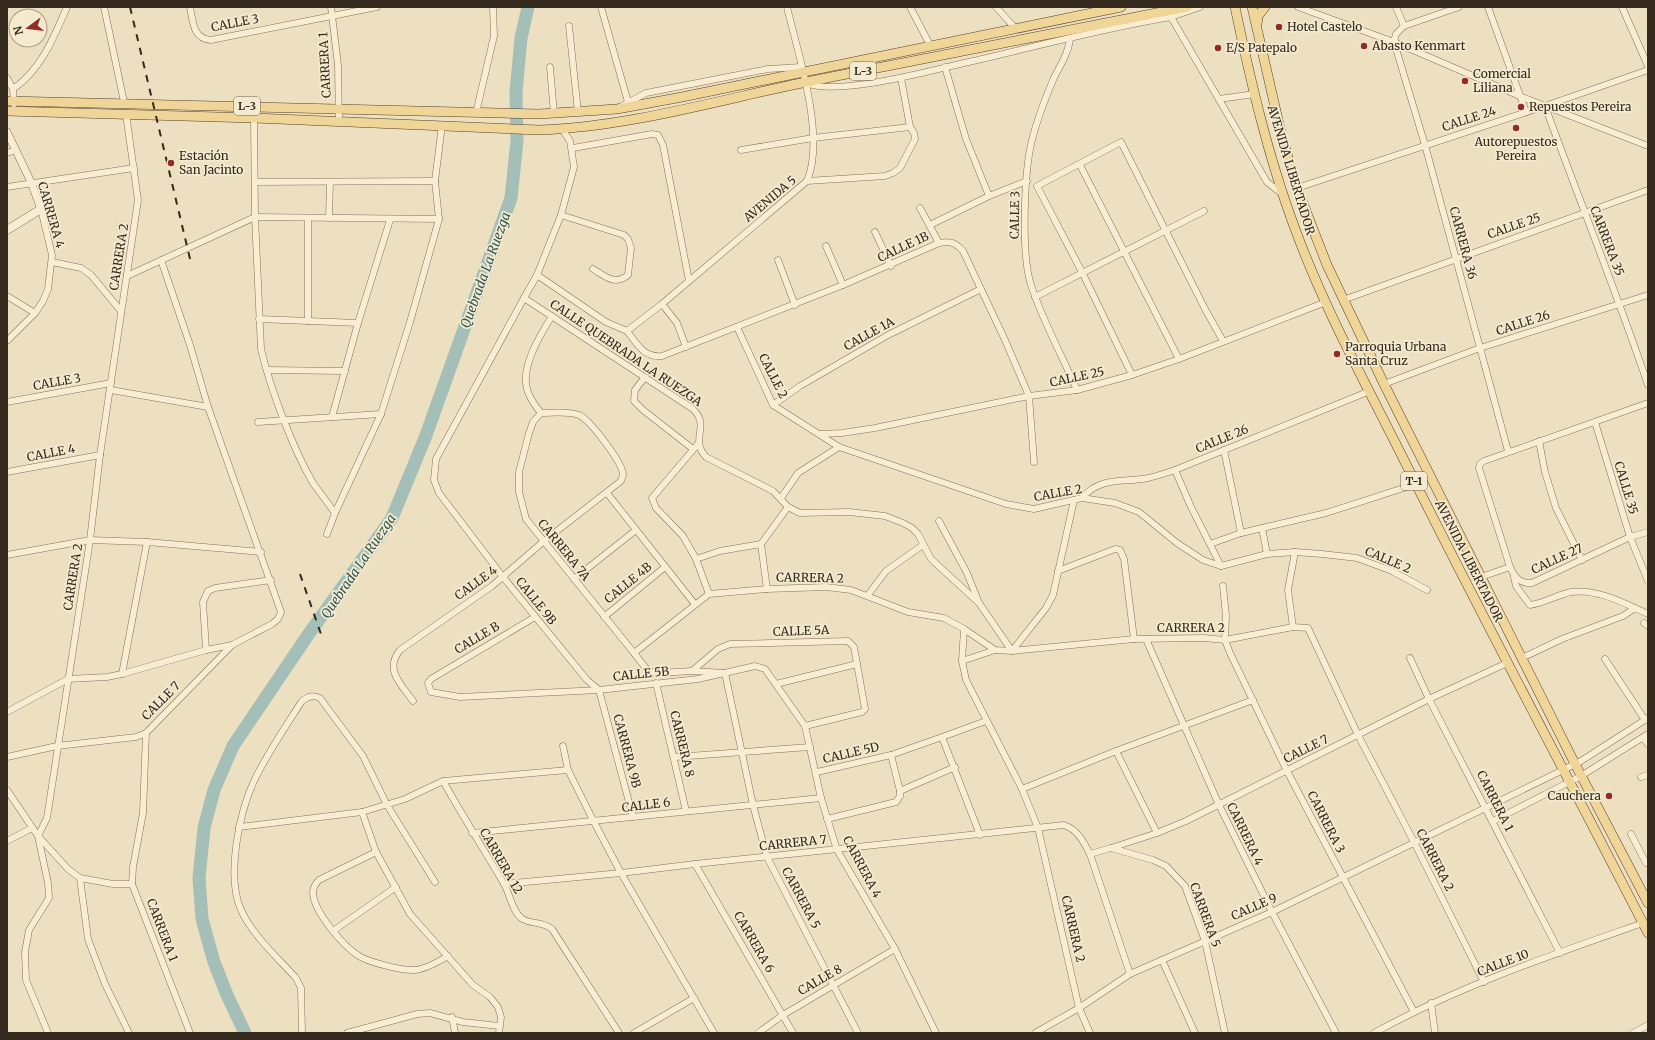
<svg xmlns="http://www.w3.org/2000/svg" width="1655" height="1040" font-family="Merriweather,serif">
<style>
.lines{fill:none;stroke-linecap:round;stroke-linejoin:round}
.river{stroke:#a3bfb7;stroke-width:13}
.minor-casing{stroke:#857158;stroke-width:7}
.tertiary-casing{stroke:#857158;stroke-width:8}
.secondary-casing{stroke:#67523c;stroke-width:9}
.primary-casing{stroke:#533f2d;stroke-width:10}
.minor{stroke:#f8edd3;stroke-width:6}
.tertiary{stroke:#f8edd3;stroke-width:7}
.secondary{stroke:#f8edd3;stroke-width:8}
.primary{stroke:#f0d598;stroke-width:9}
.rail{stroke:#35291d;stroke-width:2;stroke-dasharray:7 7;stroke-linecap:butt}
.poi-dot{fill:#932a2a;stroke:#f4eacf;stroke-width:1.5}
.labels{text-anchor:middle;stroke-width:3.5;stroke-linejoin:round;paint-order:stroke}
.shield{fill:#f4eacf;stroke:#6e6352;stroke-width:1}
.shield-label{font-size:11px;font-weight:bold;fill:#35291d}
.street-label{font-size:12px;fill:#35291d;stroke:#f4eacf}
.poi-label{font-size:12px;fill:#35291d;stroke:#f4eacf;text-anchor:start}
.water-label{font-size:13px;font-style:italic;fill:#2c5552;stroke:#f4eacf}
</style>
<rect width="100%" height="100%" fill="#ede0c0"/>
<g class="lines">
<path class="river" d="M245,1033L227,995L214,962L202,919L199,878L204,828L214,790L233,746L308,635L392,518L425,438L511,198L517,141L516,92L521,38L528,7"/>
<defs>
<g id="minor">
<path d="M104,7L124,102"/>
<path d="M190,7C193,22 193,39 211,40L377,7"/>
<path d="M331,7L338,65L339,122"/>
<path d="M601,7L628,102"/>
<path d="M787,7C798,54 826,137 807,181L662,304L627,331C637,344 644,358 662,356L843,285L939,243C950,241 955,242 963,251L1005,340L1029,396L1034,462"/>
<path d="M910,7L930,45"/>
<path d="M996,7L1015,28"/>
<path d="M1298,7L1394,42L1522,97L1648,146"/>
<path d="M1396,7L1404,26"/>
<path d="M1459,7L1404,26L1396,34L1394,42L1425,145L1508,451"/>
<path d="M1488,7L1526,112"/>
<path d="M1622,7L1648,66"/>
<path d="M1171,17L1267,182L1282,194"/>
<path d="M569,26L578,112"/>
<path d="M1070,38C1069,53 1059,67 1053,80C1045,99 1037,120 1032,140C1024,172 1021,254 1031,285C1042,319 1062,356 1077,390"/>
<path d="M550,67L554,114"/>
<path d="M945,67L966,139L989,196"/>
<path d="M7,78L13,89L14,104"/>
<path d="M806,83C839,97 935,69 973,61C1038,46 1104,28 1171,17L1200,7"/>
<path d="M13,89C41,70 54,37 67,7"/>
<path d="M1219,99L1255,94"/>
<path d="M1545,106C1579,199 1616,291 1648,385"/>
<path d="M620,107L646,93L768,69L801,67"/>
<path d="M476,113L494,36L493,7"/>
<path d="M254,118L255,217L261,349C270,388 293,449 313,483C320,493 328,503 335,513L381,414L410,322L439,219L435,181L442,125"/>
<path d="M573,148L652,134L658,135L663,145L689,281"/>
<path d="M741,150L813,138L910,127"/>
<path d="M7,153L16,150"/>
<path d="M1080,165L1179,359"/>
<path d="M807,181L885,176L893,173L900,168L915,139L914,133L910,127L901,78"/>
<path d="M255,182L435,181"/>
<path d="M7,187L134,168"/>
<path d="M1297,188L1545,106L1648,70"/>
<path d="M920,208L939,243"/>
<path d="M561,215L624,235L628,239L631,248L628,275C615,286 605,276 593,269"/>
<path d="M308,218V321"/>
<path d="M329,218L330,182"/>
<path d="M930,225L989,196L1027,181"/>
<path d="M875,232L891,266"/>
<path d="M826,246L843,285"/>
<path d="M778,260L795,305"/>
<path d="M52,262L81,268L91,275L121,311"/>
<path d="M537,275L606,322L627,331"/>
<path d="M127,276L255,217L439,219"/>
<path d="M7,296L35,313"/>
<path d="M1035,297L1204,211"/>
<path d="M524,298L537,275L561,215L574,167L570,141L562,129"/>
<path d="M1343,300L1648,190"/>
<path d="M662,304L677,323L686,347"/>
<path d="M259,319L358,323"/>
<path d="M737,327L773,405L839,447L1006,504L1034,509L1082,498L1115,503L1139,512L1177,543L1203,560L1221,566L1267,554L1295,552L1322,554L1357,558L1392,571L1427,590"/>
<path d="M7,341L35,313L43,301L48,289L52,255L41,209"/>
<path d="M267,370L345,371"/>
<path d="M1132,375L1083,274L1037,186L1121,142L1205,309L1223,341"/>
<path d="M645,377L635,390L634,401L643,410L693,449"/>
<path d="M1384,384L1480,348L1648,295"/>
<path d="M111,390L208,407"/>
<path d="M7,402L111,383"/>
<path d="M773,405L800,386L888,335L981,289"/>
<path d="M541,413C536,407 531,400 528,392C519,369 540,335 552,316"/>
<path d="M332,417L358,323L390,220"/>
<path d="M258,422L381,414"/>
<path d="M1595,422L1630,537L1648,581"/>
<path d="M821,434L842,433L875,428L1029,396L1077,390L1132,375L1179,359L1326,302"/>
<path d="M1539,441L1545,472L1556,508L1582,560"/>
<path d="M1224,450L1241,533"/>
<path d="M1175,470L1191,507L1221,566"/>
<path d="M7,472L100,455"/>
<path d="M607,493L694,603"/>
<path d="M781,498L798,473L839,447"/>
<path d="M1082,498C1101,476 1123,483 1148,478C1157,476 1166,473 1175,470L1370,391"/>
<path d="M939,521L967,573L979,603L1012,651L1046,608L1053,595L1074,500"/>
<path d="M1262,528L1267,554"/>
<path d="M327,534L335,513"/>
<path d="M761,544L788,507"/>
<path d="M1210,544L1241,533L1326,513L1416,484"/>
<path d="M7,555L90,540L147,542L261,552"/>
<path d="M696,559L683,536L656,508L652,498L698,444"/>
<path d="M1510,567L1479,468L1480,464L1484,461L1648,403"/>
<path d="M1058,571L1115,549L1120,550L1124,559L1134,639"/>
<path d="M1481,577L1510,567C1515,578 1520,584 1532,583L1630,537L1648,532"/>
<path d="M1514,577L1516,586L1530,605C1544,603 1557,595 1571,592C1597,588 1626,604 1648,614"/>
<path d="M574,579L636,530"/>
<path d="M1223,586L1226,616L1225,640L1230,653L1287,771L1414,1012"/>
<path d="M709,594L696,559L720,551L761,544L767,589"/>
<path d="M868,595L886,571L923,545"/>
<path d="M535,617L431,679L428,683L431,692L460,697L599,690L698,679L755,666L765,669L805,726L821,798L837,850L895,949L936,1033"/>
<path d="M604,617L665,567"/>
<path d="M1644,623L1648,626"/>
<path d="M1293,627L1288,590L1295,552"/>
<path d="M964,629L962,661L966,680L1022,789L1038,828L1079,1008L1090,1033"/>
<path d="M1146,639L1219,805L1272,912L1336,1033"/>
<path d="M206,650L203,602L208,591L215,588L271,580"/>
<path d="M634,653L709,594L767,589L826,587L851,590L908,612L944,618L964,629L995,650L1012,651L1134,639L1204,638L1225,640L1293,627L1308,628L1358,735L1414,842L1484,982"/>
<path d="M1410,658L1429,699L1560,953"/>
<path d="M1522,658L1562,639L1623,616L1635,608"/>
<path d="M1605,659L1645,720"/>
<path d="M962,661L995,650"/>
<path d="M692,671L718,649L730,644L848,641L854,647L865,709L862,712L805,726"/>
<path d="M122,674L147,542"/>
<path d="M656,683L686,811"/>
<path d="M776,684L857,664"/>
<path d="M413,701C401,684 384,670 400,650L492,586L544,541L621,481C621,479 623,477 623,475C623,463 590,420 579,415C567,411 553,413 541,413L533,422L529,433L519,472V492L526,519L634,653L648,671L659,673L692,671L725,673L753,805L767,857L858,1033"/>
<path d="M7,712L68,679L107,677L122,674L206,650L232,645"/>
<path d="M942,737L986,721"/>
<path d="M1643,738L1648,744"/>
<path d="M563,746L568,770L594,822L621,873L714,1033"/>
<path d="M1116,751L1157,833"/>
<path d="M7,757L57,746L136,737L146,733L232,645L272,624L278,619L281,612L208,407L190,345L161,260"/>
<path d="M675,757L810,747"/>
<path d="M817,772L891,755L942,737L980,835"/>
<path d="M1641,777L1648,775"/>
<path d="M443,781C462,815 483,848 503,882C510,893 511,909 521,918C530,925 540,920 552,929L619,1033"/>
<path d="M1022,789L1116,751L1253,700"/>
<path d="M7,790L38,836L68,869L80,878L88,939L105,984L129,1033"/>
<path d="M900,791L955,767"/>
<path d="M633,817L599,690L587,680L503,577L439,493L434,480L436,459L524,298L693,409C711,427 689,439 706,457L773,491L788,507L800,513L849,512L885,516L903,523L912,528L918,534L931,559L979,603"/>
<path d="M827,819L896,802L900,796V791L891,755"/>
<path d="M1493,821L1581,776L1648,734"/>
<path d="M239,827L362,812"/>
<path d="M472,833L821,798"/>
<path d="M1631,834L1646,863H1648"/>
<path d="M7,841L32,828"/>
<path d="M1111,848L1157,833L1186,821L1429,699L1507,663"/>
<path d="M376,852L319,880C315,884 313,887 313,893C314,912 343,946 359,956C368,962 403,971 415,970C426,969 438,962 448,956"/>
<path d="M1090,854L1111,848L1153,860L1166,866L1185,886L1205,941L1225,1033"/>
<path d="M695,864L793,1033"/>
<path d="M80,878L113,884H132L190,1033"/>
<path d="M132,884L133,867L143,813L146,733"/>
<path d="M504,884L621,873L695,864L1064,825C1078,830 1083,841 1090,854L1130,974"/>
<path d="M333,931L396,887"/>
<path d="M1162,960L1195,1033"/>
<path d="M1431,1003L1435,1033"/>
<path d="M452,1017L455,1033"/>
<path d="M48,1033L26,980L25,952L29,930L49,898L48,883L38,836L47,818L90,540L100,455L138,200L126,114"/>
<path d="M302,1033L301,988L296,978C277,957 253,936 241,910C226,876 239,812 255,779C268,752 286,726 302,701C309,696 312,695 320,698L363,756L387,805L435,882"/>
<path d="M347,1033L417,1014L430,1013L463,1022L499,1026"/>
<path d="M499,1033L501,1017L498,1007L490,997L473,985L410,914L376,852L362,812L405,799L443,781L568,770"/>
<path d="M634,1033L694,998"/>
<path d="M758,1033L783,1015L895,949"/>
<path d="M1035,1033L1079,1008L1130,974L1272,912L1563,770L1581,761L1648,718"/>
<path d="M1374,1033C1459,986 1552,955 1643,923"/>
<path d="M1633,1033L1648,1025"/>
</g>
<path id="tertiary" d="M7,132L31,182L41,209"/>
<path id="secondary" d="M7,230L41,209"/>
<g id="primary">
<path d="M1235,7C1251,83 1269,161 1297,234C1326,312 1367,386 1404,460C1483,619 1567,775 1648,933"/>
<path d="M1252,7L1282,137L1297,188L1327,265L1384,384L1575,764L1648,903"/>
<path d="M1257,25L1258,16L1265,7"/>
<path d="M7,101L539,114L617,109L682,97L1121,7"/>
<path d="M7,111L254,118L539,130C628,127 719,100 806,82C933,57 1060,32 1187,7"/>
</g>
</defs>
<use href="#minor" class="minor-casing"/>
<use href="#tertiary" class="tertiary-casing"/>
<use href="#secondary" class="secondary-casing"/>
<use href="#primary" class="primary-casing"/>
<use href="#minor" class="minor"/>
<use href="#tertiary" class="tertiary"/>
<use href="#secondary" class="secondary"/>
<use href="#primary" class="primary"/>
<g class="rail">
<path d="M130,7L191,263"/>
<path d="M300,574L322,637"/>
</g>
</g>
<g class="poi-dot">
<circle cx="1279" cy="27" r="4"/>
<circle cx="1364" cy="46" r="4"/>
<circle cx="1218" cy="48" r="4"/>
<circle cx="1465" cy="81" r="4"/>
<circle cx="1521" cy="107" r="4"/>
<circle cx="1516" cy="128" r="4"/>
<circle cx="171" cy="163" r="4"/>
<circle cx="1337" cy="354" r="4"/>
<circle cx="1609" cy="796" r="4"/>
</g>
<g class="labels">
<g class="shield">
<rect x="850" y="62" width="26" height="18" rx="3"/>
<rect x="234" y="97" width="26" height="18" rx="3"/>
<rect x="1401" y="472" width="26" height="18" rx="3"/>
</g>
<g class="shield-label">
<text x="863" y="75">L-3</text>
<text x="247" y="110">L-3</text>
<text x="1414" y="485">T-1</text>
</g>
<g class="street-label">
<text transform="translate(235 23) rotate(-11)" y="4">CALLE 3</text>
<text transform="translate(325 65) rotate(-93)" y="4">CARRERA 1</text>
<text transform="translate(1469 119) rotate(-18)" y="4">CALLE 24</text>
<text transform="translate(1291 170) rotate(73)" y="4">AVENIDA LIBERTADOR</text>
<text transform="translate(770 199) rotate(-40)" y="4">AVENIDA 5</text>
<text transform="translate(51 215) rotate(74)" y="4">CARRERA 4</text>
<text transform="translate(1015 215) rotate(-89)" y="4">CALLE 3</text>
<text transform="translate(1514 226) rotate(-19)" y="4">CALLE 25</text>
<text transform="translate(1607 241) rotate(69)" y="4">CARRERA 35</text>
<text transform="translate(1463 243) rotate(75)" y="4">CARRERA 36</text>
<text transform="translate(903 247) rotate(-25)" y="4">CALLE 1B</text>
<text transform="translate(119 257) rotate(-81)" y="4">CARRERA 2</text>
<text transform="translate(1523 323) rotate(-18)" y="4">CALLE 26</text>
<text transform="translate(869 334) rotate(-29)" y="4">CALLE 1A</text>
<text transform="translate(626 353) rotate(34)" y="4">CALLE QUEBRADA LA RUEZGA</text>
<text transform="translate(773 376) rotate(63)" y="4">CALLE 2</text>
<text transform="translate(1077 377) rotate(-12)" y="4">CALLE 25</text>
<text transform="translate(57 382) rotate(-10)" y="4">CALLE 3</text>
<text transform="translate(1222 439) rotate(-22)" y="4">CALLE 26</text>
<text transform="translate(51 453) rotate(-11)" y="4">CALLE 4</text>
<text transform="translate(1626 488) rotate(73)" y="4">CALLE 35</text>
<text transform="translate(1058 493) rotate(-10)" y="4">CALLE 2</text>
<text transform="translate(564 550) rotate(51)" y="4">CARRERA 7A</text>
<text transform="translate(1557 559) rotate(-25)" y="4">CALLE 27</text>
<text transform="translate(1388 560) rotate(23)" y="4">CALLE 2</text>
<text transform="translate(1469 561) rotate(63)" y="4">AVENIDA LIBERTADOR</text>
<text transform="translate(73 577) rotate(-81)" y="4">CARRERA 2</text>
<text transform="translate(810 578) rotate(1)" y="4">CARRERA 2</text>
<text transform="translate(476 583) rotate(-36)" y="4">CALLE 4</text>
<text transform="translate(628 583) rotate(-39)" y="4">CALLE 4B</text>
<text transform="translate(536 601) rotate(51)" y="4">CALLE 9B</text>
<text x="1191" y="632">CARRERA 2</text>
<text transform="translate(801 631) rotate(-2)" y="4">CALLE 5A</text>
<text transform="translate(477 638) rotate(-31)" y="4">CALLE B</text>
<text transform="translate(641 674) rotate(-6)" y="4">CALLE 5B</text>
<text transform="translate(161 701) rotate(-45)" y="4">CALLE 7</text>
<text transform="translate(682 744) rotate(76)" y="4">CARRERA 8</text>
<text transform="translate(1306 749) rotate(-26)" y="4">CALLE 7</text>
<text transform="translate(627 751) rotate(75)" y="4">CARRERA 9B</text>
<text transform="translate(851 753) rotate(-13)" y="4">CALLE 5D</text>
<text transform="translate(1495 801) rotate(63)" y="4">CARRERA 1</text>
<text transform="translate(646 805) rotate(-7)" y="4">CALLE 6</text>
<text transform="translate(1326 822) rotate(63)" y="4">CARRERA 3</text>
<text transform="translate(1245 834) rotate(64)" y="4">CARRERA 4</text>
<text transform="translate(793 843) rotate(-6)" y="4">CARRERA 7</text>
<text transform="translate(1435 860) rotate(63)" y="4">CARRERA 2</text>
<text transform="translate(501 861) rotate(60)" y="4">CARRERA 12</text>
<text transform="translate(862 867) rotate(62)" y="4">CARRERA 4</text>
<text transform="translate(801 898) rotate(62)" y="4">CARRERA 5</text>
<text transform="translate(1254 907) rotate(-24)" y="4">CALLE 9</text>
<text transform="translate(1205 915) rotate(70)" y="4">CARRERA 5</text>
<text transform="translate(1073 929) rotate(77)" y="4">CARRERA 2</text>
<text transform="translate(162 930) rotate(69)" y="4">CARRERA 1</text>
<text transform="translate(754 942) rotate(60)" y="4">CARRERA 6</text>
<text transform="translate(1503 963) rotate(-21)" y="4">CALLE 10</text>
<text transform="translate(820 980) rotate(-30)" y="4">CALLE 8</text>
</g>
<g class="poi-label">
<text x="1287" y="31">Hotel Castelo</text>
<text x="1372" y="50">Abasto Kenmart</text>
<text x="1226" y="52">E/S Patepalo</text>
<text x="1473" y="78">Comercial<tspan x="1473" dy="14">Liliana</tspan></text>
<text x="1529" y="111">Repuestos Pereira</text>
<text x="1516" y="146" text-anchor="middle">Autorepuestos<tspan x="1516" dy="14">Pereira</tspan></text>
<text x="179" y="160">Estación<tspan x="179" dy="14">San Jacinto</tspan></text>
<text x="1345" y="351">Parroquia Urbana<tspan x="1345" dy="14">Santa Cruz</tspan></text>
<text x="1601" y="800" text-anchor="end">Cauchera</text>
</g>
<g class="water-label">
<text transform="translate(485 270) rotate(-70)" y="5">Quebrada La Ruezga</text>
<text transform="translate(358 566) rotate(-56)" y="5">Quebrada La Ruezga</text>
</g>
</g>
<rect width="1655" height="1040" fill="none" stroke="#35291d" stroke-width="16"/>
<g transform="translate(28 28) rotate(255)"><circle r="19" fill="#f4eacf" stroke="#a89d88"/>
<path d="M0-3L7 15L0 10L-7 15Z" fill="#932a2a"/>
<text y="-6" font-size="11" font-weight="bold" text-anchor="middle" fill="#35291d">N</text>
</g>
</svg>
